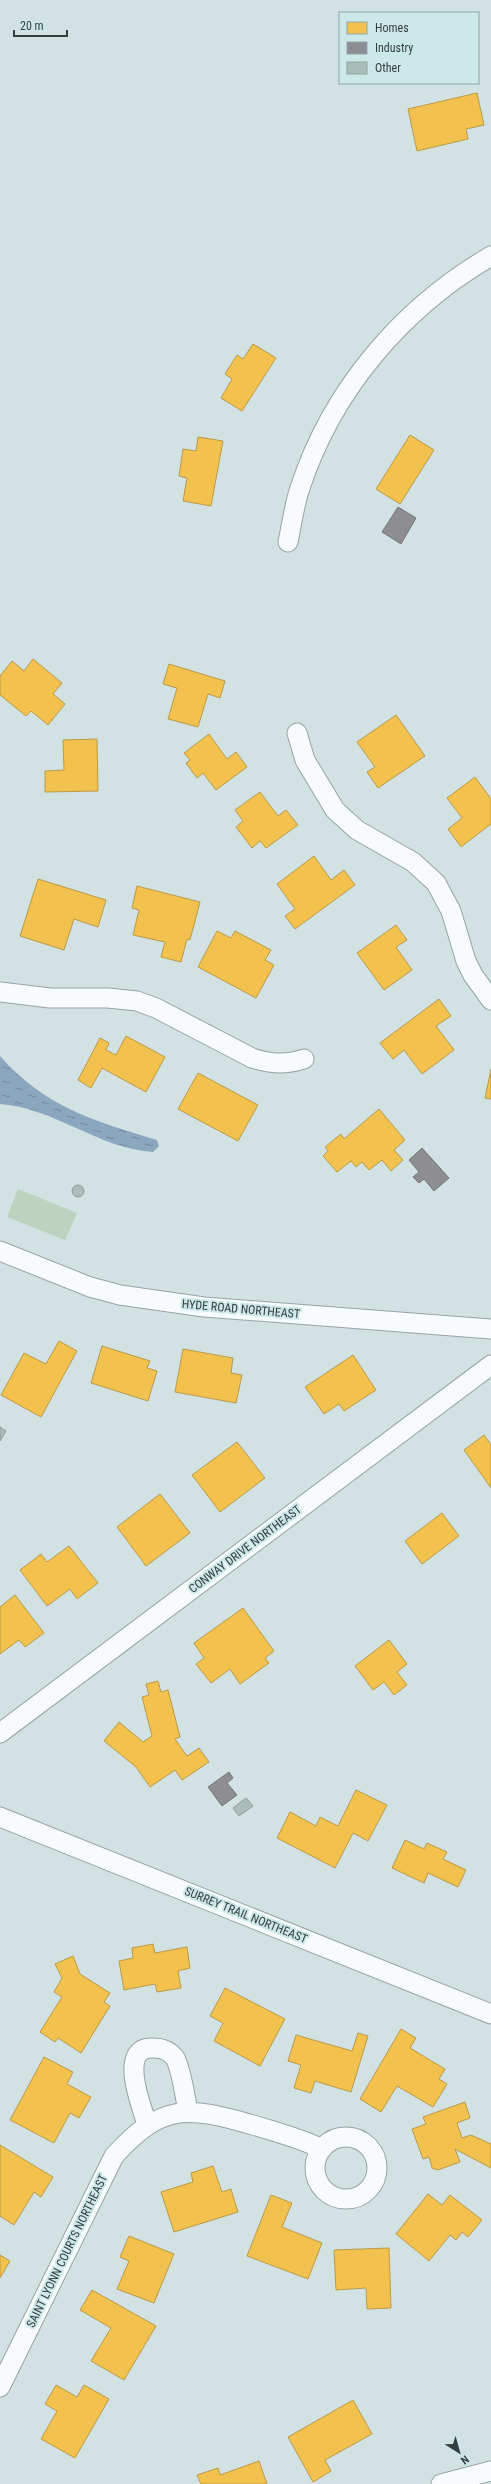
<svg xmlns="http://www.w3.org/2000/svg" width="491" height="2484" font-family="'Roboto Condensed',sans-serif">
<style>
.green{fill:#bbd3bf}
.water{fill:url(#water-ripples)}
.homes{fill:#f2c14e;stroke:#b99a49}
.industry{fill:#8d8d92;stroke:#727679}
.building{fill:#abbdb9;stroke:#919c9a}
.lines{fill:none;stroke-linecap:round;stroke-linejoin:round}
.minor-casing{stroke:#97a3a3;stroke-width:21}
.minor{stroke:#f8fbfb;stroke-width:19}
.labels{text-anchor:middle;stroke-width:4;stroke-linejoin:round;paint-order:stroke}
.street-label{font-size:12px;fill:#333f3e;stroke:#cce8e8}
</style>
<defs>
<pattern id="water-ripples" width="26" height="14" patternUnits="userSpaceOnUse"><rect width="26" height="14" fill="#8ba7c0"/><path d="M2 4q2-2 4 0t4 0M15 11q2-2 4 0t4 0" fill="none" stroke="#72899d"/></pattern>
</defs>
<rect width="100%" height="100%" fill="#d2e2e2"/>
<path class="green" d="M18,1189L77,1213L65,1240L7,1217Z"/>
<path class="water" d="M0,1056C45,1107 94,1121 157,1140L159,1146L153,1152C97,1148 55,1108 0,1104Z"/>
<g class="homes">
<path d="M477,93L484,125L466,129L468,139L417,151L408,109Z"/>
<path d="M253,344L276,358L242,411L221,398L232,379L225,374L237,355L243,359Z"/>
<path d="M410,435L434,450L400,504L376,489Z"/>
<path d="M198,437L223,441L211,506L183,501L187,478L179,476L183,449L196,451Z"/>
<path d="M33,659L62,683L53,694L65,704L48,725L31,711L26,716L0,695V676L12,661L24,671Z"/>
<path d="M169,664L225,681L220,698L208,694L198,727L168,719L177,688L163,684Z"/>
<path d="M396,715L425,756L378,788L367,772L375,767L357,742Z"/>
<path d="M209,734L227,759L236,752L247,767L216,790L203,773L197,778L186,763L190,760L184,753Z"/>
<path d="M97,739L98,791L45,792V771L64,770L63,740Z"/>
<path d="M475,777L491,799V824L461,847L448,829L462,818L447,798Z"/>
<path d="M260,792L278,816L286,810L298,825L266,848L260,841L252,848L236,827L243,821L235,810Z"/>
<path d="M314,856L331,880L344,870L355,885L295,929L285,916L295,909L277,884Z"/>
<path d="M38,879L106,900L98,927L74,919L64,950L20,936Z"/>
<path d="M137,886L200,902L190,940L187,939L181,962L161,957L165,942L133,935L139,910L132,908Z"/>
<path d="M396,925L407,940L396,947L412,970L384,990L357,953Z"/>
<path d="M217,931L231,938L235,931L271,950L265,960L274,965L256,998L198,967Z"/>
<path d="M439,999L451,1016L436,1026L454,1050L422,1074L404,1050L393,1059L380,1043Z"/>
<path d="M126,1036L165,1057L146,1092L102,1068L91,1088L78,1080L100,1038L109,1043L106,1050L116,1055Z"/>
<path d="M491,1069V1099L485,1098Z"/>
<path d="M198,1073L258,1105L238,1141L178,1109Z"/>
<path d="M379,1109L405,1140L394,1150L403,1160L391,1171L382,1160L369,1170L362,1162L356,1167L351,1161L337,1172L323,1156L328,1151L325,1147L341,1134L344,1139Z"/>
<path d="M59,1341L77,1351L41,1417L1,1395L24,1353L46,1364Z"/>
<path d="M102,1346L150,1361L147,1368L157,1371L148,1401L91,1383Z"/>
<path d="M183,1349L233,1358L231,1373L242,1375L236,1403L175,1392Z"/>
<path d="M353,1355L376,1390L344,1411L339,1404L324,1414L305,1387Z"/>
<path d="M484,1435L491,1445V1488L464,1450Z"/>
<path d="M237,1442L265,1478L220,1512L192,1475Z"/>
<path d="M160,1494L190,1533L146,1566L117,1527Z"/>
<path d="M442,1513L459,1536L422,1564L405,1541Z"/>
<path d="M69,1546L98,1583L77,1599L70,1589L47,1606L20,1570L41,1554L47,1562Z"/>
<path d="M15,1595L44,1633L25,1647L19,1640L0,1654V1607Z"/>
<path d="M243,1608L274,1651L265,1658L269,1663L240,1684L230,1669L211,1683L196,1664L204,1658L194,1643Z"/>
<path d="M389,1640L407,1664L397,1672L407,1685L394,1695L384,1682L373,1690L355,1666Z"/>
<path d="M158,1681L161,1692L168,1690L180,1737L175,1739L187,1756L199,1748L209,1762L182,1780L175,1770L150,1787L136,1767L104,1741L119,1722L143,1742L152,1736L142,1697L149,1695L146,1684Z"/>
<path d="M356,1790L387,1805L368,1841L353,1833L335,1868L277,1838L290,1812L316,1826L320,1817L338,1826Z"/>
<path d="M405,1840L424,1849L427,1843L447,1852L443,1859L466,1870L458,1887L428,1873L424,1883L392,1868Z"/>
<path d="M153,1944L155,1953L187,1947L190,1968L178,1971L181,1988L157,1992L155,1984L124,1990L119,1961L133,1958L132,1948Z"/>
<path d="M73,1956L80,1974L110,1993L104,2002L110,2006L81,2053L58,2038L55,2042L40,2032L62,1997L54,1992L62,1978L55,1964Z"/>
<path d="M225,1988L285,2019L260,2066L214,2041L223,2023L210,2016Z"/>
<path d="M401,2029L416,2038L410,2048L445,2069L439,2079L447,2084L433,2107L397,2086L381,2112L360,2099Z"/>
<path d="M358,2033L368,2036L351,2092L315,2081L311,2093L294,2088L301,2065L288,2061L296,2035L352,2051Z"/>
<path d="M44,2057L73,2072L67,2084L91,2097L79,2118L70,2113L54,2143L10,2120Z"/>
<path d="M465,2102L470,2118L457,2123L462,2138L471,2135L491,2144V2168L455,2149L460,2162L438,2170L432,2168L429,2157L423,2159L412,2129L426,2124L423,2117Z"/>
<path d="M0,2145L53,2177L41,2197L34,2192L14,2225L0,2216Z"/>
<path d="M213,2166L222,2192L231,2189L238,2212L174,2232L161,2192L193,2182L191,2173Z"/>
<path d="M428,2194L442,2205L450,2195L482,2220L468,2237L462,2232L456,2240L450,2235L429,2261L396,2234Z"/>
<path d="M271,2195L292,2203L282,2227L322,2243L308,2279L247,2256Z"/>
<path d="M129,2236L174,2254L154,2303L117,2289L129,2261L120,2257Z"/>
<path d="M389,2248L391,2308L367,2309L366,2288L336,2290L334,2250Z"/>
<path d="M0,2255L10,2261L0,2278Z"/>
<path d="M92,2290L156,2326L124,2380L91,2361L111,2328L80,2310Z"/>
<path d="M56,2385L77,2397L84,2385L109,2399L75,2458L41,2439L57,2411L45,2404Z"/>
<path d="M353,2400L372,2434L325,2460L331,2471L313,2482L288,2437Z"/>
<path d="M259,2461L267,2484H201L197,2475L218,2468L220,2475Z"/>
</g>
<g class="industry">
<path d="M398,507L416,518L401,544L382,532Z"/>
<path d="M422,1148L449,1178L434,1191L424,1179L419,1183L413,1177L419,1172L409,1160Z"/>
<path d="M229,1772L233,1778L227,1783L237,1795L222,1806L208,1787Z"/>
</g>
<g class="building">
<circle cx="78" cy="1191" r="6"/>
<path d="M0,1427L6,1431L0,1441Z"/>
<path d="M246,1798L253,1806L239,1816L233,1808Z"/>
</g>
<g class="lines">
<defs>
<g id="minor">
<path d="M288,542C292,524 294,505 300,488C332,390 402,308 491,256"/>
<path d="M297,733L305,760L335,810L357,830L413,862L436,883L451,911L466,961L473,975L491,1000"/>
<path d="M0,992L50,998H108L137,1001L156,1008L252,1058C271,1064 285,1065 304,1059"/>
<path d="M0,1251L90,1287L120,1295L204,1307L491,1329"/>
<path d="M0,1733L491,1365"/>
<path d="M0,1817L491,2014"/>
<path d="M147,2124C142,2108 117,2046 153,2048C162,2048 169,2050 175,2058C180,2066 186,2100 188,2112"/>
<circle cx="346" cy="2168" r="31"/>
<path d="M0,2387L114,2156C162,2103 187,2106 253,2125C276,2132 300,2138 322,2149"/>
<path d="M441,2484L491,2471"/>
</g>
</defs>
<use href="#minor" class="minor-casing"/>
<use href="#minor" class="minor"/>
</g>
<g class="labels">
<g class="street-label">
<text transform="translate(241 1309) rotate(5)" y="4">HYDE ROAD NORTHEAST</text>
<text transform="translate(245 1549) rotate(-37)" y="4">CONWAY DRIVE NORTHEAST</text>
<text transform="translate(246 1915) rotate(22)" y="4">SURREY TRAIL NORTHEAST</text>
<text transform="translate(67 2251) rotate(-64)" y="4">SAINT LYONN COURTS NORTHEAST</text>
</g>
</g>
<rect x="339" y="12" width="140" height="72" fill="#cce8e8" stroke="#8fa4a4"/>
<rect x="347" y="22" width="20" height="12" fill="#f2c14e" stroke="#8fa4a4"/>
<text x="375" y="32" font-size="12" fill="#333f3e">Homes</text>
<rect x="347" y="42" width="20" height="12" fill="#8d8d92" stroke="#8fa4a4"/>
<text x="375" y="52" font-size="12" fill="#333f3e">Industry</text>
<rect x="347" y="62" width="20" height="12" fill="#abbdb9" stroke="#8fa4a4"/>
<text x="375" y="72" font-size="12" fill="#333f3e">Other</text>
<g transform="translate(459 2452) rotate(143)" stroke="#cce8e8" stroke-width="3" paint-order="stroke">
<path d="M0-3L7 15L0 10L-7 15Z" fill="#333f3e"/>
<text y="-6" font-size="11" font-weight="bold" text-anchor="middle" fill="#333f3e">N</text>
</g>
<path d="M14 30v6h53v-6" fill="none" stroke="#333f3e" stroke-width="2"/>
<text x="20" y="30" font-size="12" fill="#333f3e" stroke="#cce8e8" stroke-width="3" paint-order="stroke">20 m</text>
</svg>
